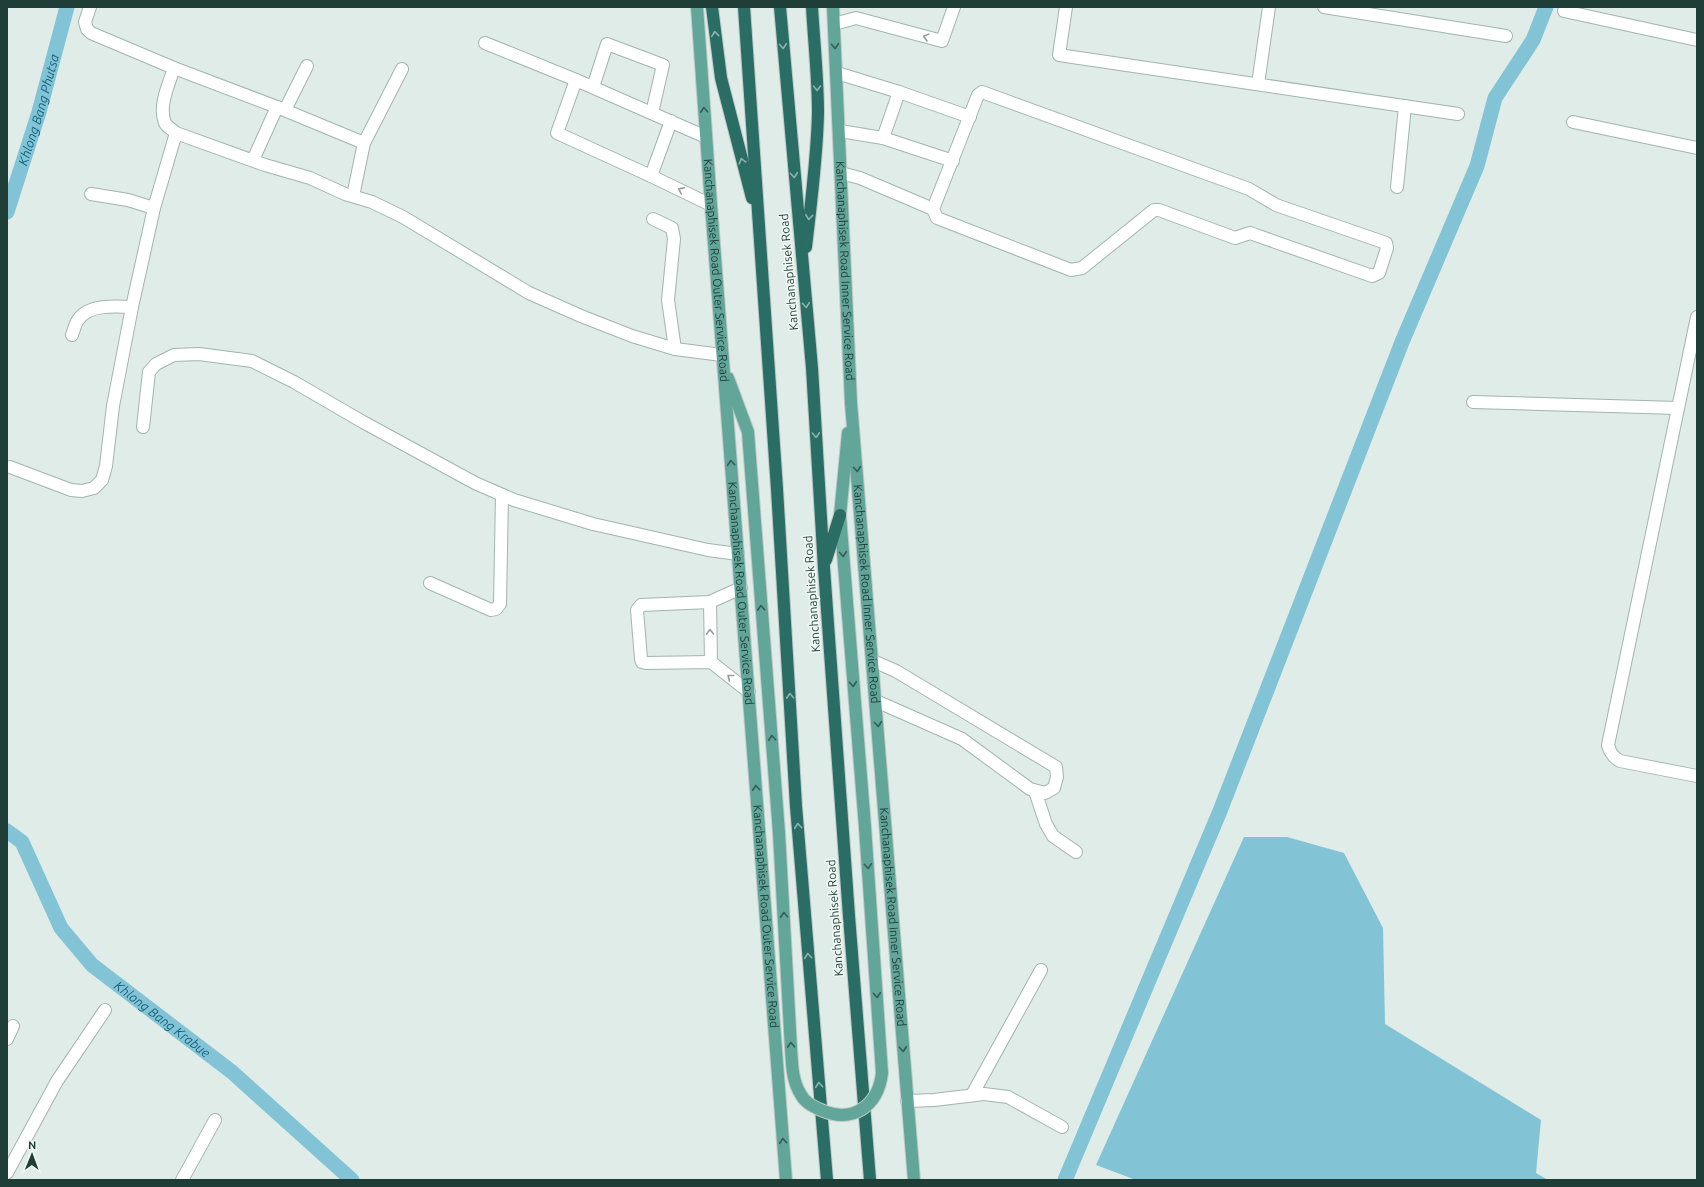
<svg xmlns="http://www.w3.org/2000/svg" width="1704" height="1187" font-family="Ubuntu,sans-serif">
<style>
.water{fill:#83c3d6}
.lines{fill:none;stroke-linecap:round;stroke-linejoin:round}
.canal{stroke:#83c3d6;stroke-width:15}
.minor-casing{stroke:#a2b4b0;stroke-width:14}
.major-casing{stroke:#c0c9c7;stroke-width:14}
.highway-casing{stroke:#c0c9c7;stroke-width:14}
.minor{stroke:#fff;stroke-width:12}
.major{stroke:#61a699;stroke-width:12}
.highway{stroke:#296d64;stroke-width:12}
.major-bridge-casing{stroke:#c0c9c7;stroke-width:14;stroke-linecap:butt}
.major-bridge{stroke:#61a699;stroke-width:12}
.oneway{stroke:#8db3ac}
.oneway2{stroke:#8f9e9c}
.oneway3{stroke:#335d55}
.labels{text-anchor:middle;stroke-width:3;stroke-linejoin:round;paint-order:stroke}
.street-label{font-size:12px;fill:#1f3e38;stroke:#f1f9f5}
.water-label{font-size:13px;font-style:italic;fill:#14657f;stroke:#f1f9f5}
</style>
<rect width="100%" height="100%" fill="#e0ece8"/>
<path class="water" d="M1244,837H1287L1344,853L1383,928L1385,1024L1541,1120L1536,1173L1548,1180H1136L1096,1165Z"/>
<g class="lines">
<g class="canal">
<path id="s1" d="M7,212L39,112L67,7"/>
<path id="s2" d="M7,831L22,842L61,928L92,965L232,1072L352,1180"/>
<path d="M1065,1180L1220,811L1402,342L1477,166L1495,98L1533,40L1546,7"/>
</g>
<defs>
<g id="minor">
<path d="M90,7L85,22L87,29L91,33L174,68C169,84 158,106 165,123C167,127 173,130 176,133L265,165L310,178L345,194L372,202L403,217L529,293L581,316L632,336L675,349L722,355"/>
<path d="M1066,7L1059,55L1458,114"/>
<path d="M1324,7L1506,36"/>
<path d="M1564,11L1697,40"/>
<path d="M834,24L856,18L942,41L954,7"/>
<path d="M485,43L576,80"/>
<path d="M174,68L277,107L364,143L402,69"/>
<path d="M837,73L899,92L970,117"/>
<path d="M1258,84L1269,7"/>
<path d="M593,87L607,44L663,65L652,113"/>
<path d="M899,92L883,138L953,161"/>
<path d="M982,92L1249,189L1276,205L1386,243L1387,248L1379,273L1372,276L1250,233L1235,238L1159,210H1154L1082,268L1071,270L937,218L933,209L978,95Z"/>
<path d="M285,110L307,66"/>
<path d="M1573,122L1697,148"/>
<path d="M840,131L883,138"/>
<path d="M706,137L576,80L557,133L651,176L711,205"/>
<path d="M253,160L277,107"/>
<path d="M841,173L860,178L933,209"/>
<path d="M651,176L671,121"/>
<path d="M1397,187L1405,106"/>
<path d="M91,194L128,200L154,208"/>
<path d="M353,196L364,143"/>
<path d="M653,219L672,228L674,239L668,300L675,349"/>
<path d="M1697,317L1608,745C1610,753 1613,757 1620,761L1697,776"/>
<path d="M72,335C74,330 75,324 78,320C88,304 116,306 132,307"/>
<path d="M1473,402L1678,408"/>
<path d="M143,427L149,372L156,364L174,355L199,354L252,361L294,382L363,422L475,483L514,500L593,524L708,550L738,554"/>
<path d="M10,467L71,490L82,491L94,488L102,480L106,466L113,406L132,307L154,208L176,133"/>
<path d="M430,583L491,610L496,609L500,604L502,495"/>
<path d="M741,588L710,602L641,605L637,610L641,659L642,662L646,663L711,662L749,692"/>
<path d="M710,602L711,662"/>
<path d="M873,661L896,671L1056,767L1057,777L1054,788L1045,793L1030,789L962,739L876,701"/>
<path d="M1035,791L1046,824L1053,836L1076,852"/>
<path d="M7,1039L13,1026"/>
<path d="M972,1095L1041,970"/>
<path d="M907,1101L934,1100L984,1094L1008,1097L1062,1127"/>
<path d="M7,1173L57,1081L105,1010"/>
<path d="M182,1180L215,1120"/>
</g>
<g id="major">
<path id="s3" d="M697,7L711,205L786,1180"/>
<path id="s4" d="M833,7L851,403L914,1180"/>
<path d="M728,378L748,432L779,833"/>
<path d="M848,433L840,515L865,827"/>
</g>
<g id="highway">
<path d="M712,7L721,78L752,198"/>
<path d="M744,7L777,489L796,806L827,1180"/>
<path d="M780,7L812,368L824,568L849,916L870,1180"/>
<path d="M806,247C811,203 817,158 818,113C818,78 814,42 812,7"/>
<path d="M826,560L840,515"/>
</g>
</defs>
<use href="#minor" class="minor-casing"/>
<use href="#major" class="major-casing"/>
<use href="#highway" class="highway-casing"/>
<use href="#minor" class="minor"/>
<use href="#major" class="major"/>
<use href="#highway" class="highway"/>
<defs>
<path id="major-bridge" d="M779,833L791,1048C792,1063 792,1080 800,1093C804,1102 812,1106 821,1110C853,1124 878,1106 882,1073L865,827"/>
</defs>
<use href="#major-bridge" class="major-bridge-casing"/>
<use href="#major-bridge" class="major-bridge"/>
</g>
<defs><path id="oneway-chevron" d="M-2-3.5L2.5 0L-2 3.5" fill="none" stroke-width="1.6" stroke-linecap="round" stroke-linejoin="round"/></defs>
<g class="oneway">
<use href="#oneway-chevron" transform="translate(715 34) rotate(-96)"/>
<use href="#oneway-chevron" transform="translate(783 46) rotate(85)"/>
<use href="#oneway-chevron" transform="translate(817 88) rotate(89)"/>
<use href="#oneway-chevron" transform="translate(742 161) rotate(-105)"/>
<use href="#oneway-chevron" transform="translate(794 175) rotate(85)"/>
<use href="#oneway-chevron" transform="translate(809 217) rotate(96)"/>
<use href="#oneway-chevron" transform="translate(806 305) rotate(85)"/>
<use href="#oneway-chevron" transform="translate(816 435) rotate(87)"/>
<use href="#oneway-chevron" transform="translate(790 696) rotate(-93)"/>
<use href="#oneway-chevron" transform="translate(798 826) rotate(-95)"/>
<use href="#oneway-chevron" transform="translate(808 956) rotate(-95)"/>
<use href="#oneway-chevron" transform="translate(819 1085) rotate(-95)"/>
</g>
<g class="oneway2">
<use href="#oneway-chevron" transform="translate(926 37) rotate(-165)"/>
<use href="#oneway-chevron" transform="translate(681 190) rotate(-154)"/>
<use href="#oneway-chevron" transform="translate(710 632) rotate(-91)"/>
<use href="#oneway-chevron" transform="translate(730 677) rotate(-142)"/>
</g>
<g class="oneway3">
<use href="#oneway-chevron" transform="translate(835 46) rotate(86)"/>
<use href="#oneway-chevron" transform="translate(704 110) rotate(-94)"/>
<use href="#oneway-chevron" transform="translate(731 463) rotate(-95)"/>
<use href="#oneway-chevron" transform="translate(857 469) rotate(85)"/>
<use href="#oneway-chevron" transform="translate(843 554) rotate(85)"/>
<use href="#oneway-chevron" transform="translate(761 608) rotate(-94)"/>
<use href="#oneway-chevron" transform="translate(853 684) rotate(85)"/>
<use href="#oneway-chevron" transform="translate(878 724) rotate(85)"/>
<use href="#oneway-chevron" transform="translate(772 738) rotate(-94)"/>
<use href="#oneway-chevron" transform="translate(756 788) rotate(-94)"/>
<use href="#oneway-chevron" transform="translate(868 866) rotate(86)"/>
<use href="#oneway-chevron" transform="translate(784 915) rotate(-93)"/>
<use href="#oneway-chevron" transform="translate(877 995) rotate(86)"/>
<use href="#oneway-chevron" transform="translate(791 1045) rotate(-93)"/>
<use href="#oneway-chevron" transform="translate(903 1049) rotate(85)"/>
<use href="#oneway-chevron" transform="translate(783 1141) rotate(-94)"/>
</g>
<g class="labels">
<g class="street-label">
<text dy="4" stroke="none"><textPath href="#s3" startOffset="264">Kanchanaphisek Road Outer Service Road</textPath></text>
<text dy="4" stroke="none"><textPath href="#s4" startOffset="264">Kanchanaphisek Road Inner Service Road</textPath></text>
<text transform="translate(789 272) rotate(-95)" y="4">Kanchanaphisek Road</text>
<text dy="4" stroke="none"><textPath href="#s3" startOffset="588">Kanchanaphisek Road Outer Service Road</textPath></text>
<text transform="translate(812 594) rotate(-94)" y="4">Kanchanaphisek Road</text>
<text dy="4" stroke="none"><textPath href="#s4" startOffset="588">Kanchanaphisek Road Inner Service Road</textPath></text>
<text dy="4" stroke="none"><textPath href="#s3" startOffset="912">Kanchanaphisek Road Outer Service Road</textPath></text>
<text dy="4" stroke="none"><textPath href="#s4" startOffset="912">Kanchanaphisek Road Inner Service Road</textPath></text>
<text transform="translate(835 918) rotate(-94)" y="4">Kanchanaphisek Road</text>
</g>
<g class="water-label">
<text dy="5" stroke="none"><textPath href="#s1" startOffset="107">Khlong Bang Phutsa</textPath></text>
<text dy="5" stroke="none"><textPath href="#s2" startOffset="250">Khlong Bang Krabue</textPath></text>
</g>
</g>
<rect width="1704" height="1187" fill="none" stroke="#1f3e38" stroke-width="16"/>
<g transform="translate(32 1155) rotate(1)" stroke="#f1f9f5" stroke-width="3" paint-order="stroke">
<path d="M0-3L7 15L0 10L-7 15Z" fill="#1f3e38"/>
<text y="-6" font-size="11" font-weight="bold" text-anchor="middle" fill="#1f3e38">N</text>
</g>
</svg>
